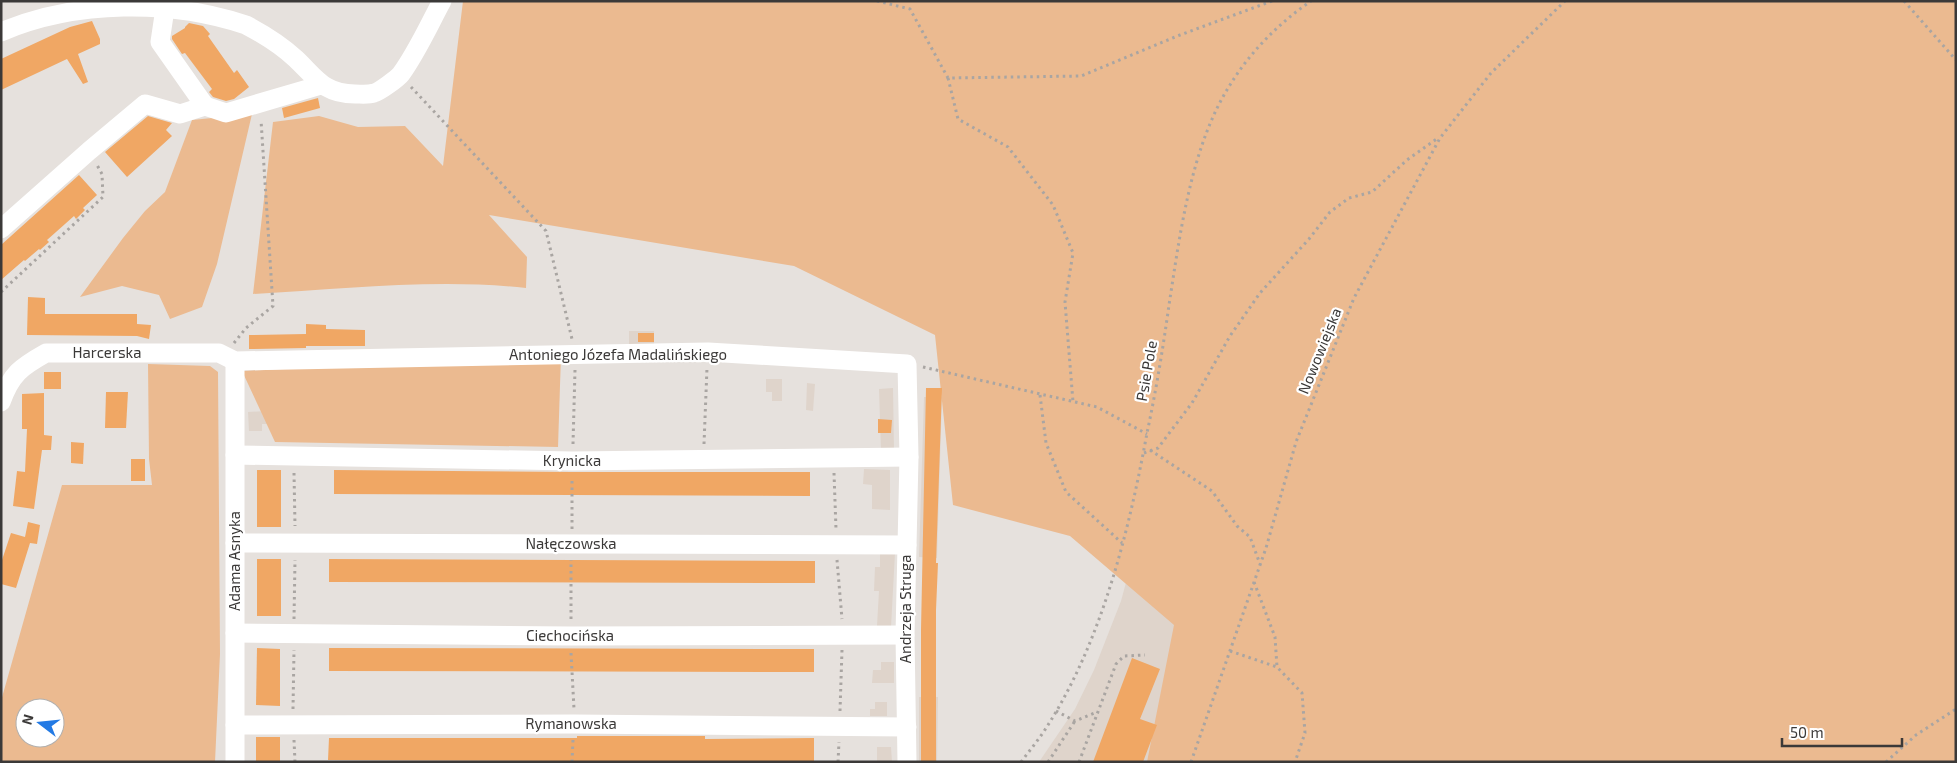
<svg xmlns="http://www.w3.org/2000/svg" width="1957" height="763" font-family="'Exo 2',sans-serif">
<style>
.built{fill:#dfd4cb}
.green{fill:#ebba90;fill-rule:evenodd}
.building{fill:#f0a764}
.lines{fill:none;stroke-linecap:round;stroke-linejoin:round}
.path{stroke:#a9a5a2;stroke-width:3;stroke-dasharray:2.5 4;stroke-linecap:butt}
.minor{stroke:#fff;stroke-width:19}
.labels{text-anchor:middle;stroke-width:4.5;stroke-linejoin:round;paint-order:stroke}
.street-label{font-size:15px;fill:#3b3938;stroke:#fff}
</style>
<rect width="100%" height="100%" fill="#e6e1dd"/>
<g class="built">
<rect x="629" y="331" width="25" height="17"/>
<path d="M766,379H782V401H772V392H766Z"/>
<path d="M807,383L815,384L813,411L806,410Z"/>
<path d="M893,388L894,450H881L879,389Z"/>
<path d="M924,397H942L937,558L919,557Z"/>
<path d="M267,411L268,424H262V431H249L248,412Z"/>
<path d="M864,469L890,470V510L872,509V485L863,484Z"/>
<path d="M880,553H895L891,627L877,626L879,591H874L875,567H880Z"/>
<path d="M1134,553L1243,586L1179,762H1039L1075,709L1094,670L1121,601Z"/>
<path d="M881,662H894V683H872L873,670H881Z"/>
<path d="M919,697H938L937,762H919Z"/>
<path d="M875,702H887V716H870V709H875Z"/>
<path d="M877,747H891L892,762H877Z"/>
</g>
<g class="green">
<path d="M463,1H1956V762H1147L1174,625L1070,536L953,505L935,335L794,266L489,215L527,257L526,288C438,278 342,289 253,294L273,122L319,116L358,127L405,126L443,166Z"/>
<path d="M252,114L217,264L202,307L170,319L159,295L122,286L80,297L123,238L145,211L165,192L192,120Z"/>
<path d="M561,355L558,447L275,442L242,371Z"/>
<path d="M148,364L210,366L218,372L220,654L215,762H1V701L62,485H152L149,459ZM25,708H55V738H25Z"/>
</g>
<g class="building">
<path d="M92,21L100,39V44L78,54L88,82L83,84L67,59L1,90V59L70,27Z"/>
<path d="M189,23L203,26L210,34L208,36L234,73L237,70L249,87L234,99L226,101L213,97L209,92L212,89L185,53L182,54L172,39V36L185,28V27Z"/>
<path d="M318,98L320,108L284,118L282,108Z"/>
<path d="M148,116L172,123L166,130L172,136L127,177L105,152Z"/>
<path d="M79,175L97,195L83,208L85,210L76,219L74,216L47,240L49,242L40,250L39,249L25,261L24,260L1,280V245Z"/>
<path d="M28,297L45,298V314H137V324L151,325L149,339L137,336L27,335Z"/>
<path d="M306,324L326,325V329L365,330V346H306V348L249,349V335L306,334Z"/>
<rect x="638" y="333" width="16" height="9"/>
<rect x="44" y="372" width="17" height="17"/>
<path d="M926,388H942L936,563H938L936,610V762H921V630Z"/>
<path d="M106,392H128L126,428H105Z"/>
<path d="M44,393V435L52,436L51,450H42L34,509L13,506L17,471L25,472L27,429H22V394Z"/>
<path d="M878,419L892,420L891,433H878Z"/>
<path d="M71,442L84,443L83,464L71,463Z"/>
<rect x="131" y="459" width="14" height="22"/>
<rect x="257" y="470" width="24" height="57"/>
<path d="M334,470L572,472H810V496L334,494Z"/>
<path d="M28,522L40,525L37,544L30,543L16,588L1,584V563L11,533L25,537Z"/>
<rect x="257" y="559" width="24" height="57"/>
<path d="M329,559L815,561V583L329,582Z"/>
<path d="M257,648L280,649V706L256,705Z"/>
<path d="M329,648L814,649V672L329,671Z"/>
<path d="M1132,658L1160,669L1140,719L1157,725L1143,762H1093Z"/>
<path d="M577,736H705V739L814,738V762L328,760L329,738H577Z"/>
<rect x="256" y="737" width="24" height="25"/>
</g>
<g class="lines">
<g class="path">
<path d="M877,1L910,9L948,78L1081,76L1180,35L1272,1"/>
<path d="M1904,1L1956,60"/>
<path d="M948,78L958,119L1008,147L1053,205L1073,253L1065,302L1073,402"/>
<path d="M411,87L546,231L572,339"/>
<path d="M1,292L103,197L102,174L97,165"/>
<path d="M234,343L246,328L273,306L261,120"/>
<path d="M923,367L1097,407L1147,434"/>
<path d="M1040,395L1046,443L1066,492L1122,543"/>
<path d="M573,444L575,370"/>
<path d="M704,444L707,368"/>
<path d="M1150,450L1212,491L1237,526L1250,537L1260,564"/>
<path d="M1144,453L1158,448L1192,403L1230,336L1260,293L1309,239L1330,212L1349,198L1372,192L1407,160L1438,138"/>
<path d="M294,473L295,526"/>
<path d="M834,473L836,529"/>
<path d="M572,529V478"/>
<path d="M837,560L842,619"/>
<path d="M1254,582L1275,637L1277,667"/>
<path d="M294,619L295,560"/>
<path d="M571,619V560"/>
<path d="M1230,651L1277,667L1302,693L1305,733L1295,762"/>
<path d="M571,653L574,709"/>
<path d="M293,709L294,650"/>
<path d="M840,711L842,650"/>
<path d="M1056,711L1075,721L1097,712"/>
<path d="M294,740L295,762"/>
<path d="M572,762L573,740"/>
<path d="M838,762L839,742"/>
<path d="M1021,762C1030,750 1040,738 1048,725C1102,640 1129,531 1147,433C1156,391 1163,348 1169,305C1180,234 1191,146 1230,85C1250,52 1279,23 1311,1"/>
<path d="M1048,762L1075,721"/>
<path d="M1079,762L1116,664L1124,656L1145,655"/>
<path d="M1191,762L1266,548L1296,442L1354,298L1440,138L1491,73L1565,1"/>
<path d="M1886,762L1916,735L1956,709"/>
</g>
<g class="minor">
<path d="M1,32C76,0 171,0 246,25C263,34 282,46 296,59C316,78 324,94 355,94C361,94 368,95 374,93C379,92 398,78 401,74C417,52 429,25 442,1"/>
<path d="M205,106L226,113L321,85"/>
<path d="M1,229L89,151L145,104L180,114L205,106L160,42L166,2"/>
<path d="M235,361V762"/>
<path d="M1,402C11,374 21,367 46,353H219L235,361L708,352L907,364L909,457L905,635L907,762"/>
<path d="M235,455L572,461L909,457"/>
<path d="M235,543L907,545"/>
<path d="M235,633L571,636L905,635"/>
<path d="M235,725L574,724L907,727"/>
</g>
</g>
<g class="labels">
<g class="street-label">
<text transform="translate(1320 351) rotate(-68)" y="5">Nowowiejska</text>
<text x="107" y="358">Harcerska</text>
<text x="618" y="360">Antoniego Józefa Madalińskiego</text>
<text transform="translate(1147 371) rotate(-80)" y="5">Psie Pole</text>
<text x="572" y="466">Krynicka</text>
<text x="571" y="549">Nałęczowska</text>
<text transform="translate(235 561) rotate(-90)" y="5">Adama Asnyka</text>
<text transform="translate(906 609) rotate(-90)" y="5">Andrzeja Struga</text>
<text x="570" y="641">Ciechocińska</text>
<text x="571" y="729">Rymanowska</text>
</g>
</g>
<rect width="1957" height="763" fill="none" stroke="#3b3938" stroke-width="5"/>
<g transform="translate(40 723) rotate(286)"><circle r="24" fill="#ffffff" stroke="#b1b0af"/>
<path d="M0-4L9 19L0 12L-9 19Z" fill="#237ae4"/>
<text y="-8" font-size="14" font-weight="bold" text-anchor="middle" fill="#3b3938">N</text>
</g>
<path d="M1782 738v8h120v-8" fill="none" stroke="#3b3938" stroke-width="2.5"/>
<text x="1790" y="738" font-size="15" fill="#3b3938" stroke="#ffffff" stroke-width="4" paint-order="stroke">50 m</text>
</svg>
